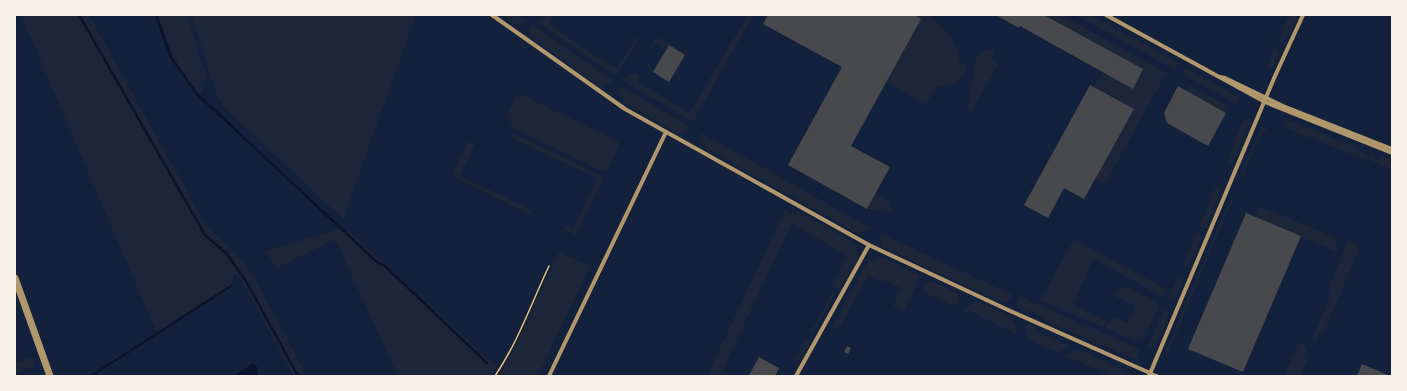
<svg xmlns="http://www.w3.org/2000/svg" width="1407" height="391" font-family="'Noto Serif',serif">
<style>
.green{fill:#1d2539}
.water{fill:#0b132b}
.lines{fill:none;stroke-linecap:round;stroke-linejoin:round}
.stream{stroke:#0b132b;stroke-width:2.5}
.building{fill:#48494c}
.path{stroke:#e5c07b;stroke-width:1.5}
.service{stroke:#b1986c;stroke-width:2.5}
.minor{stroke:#b1986c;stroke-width:4}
.tertiary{stroke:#b1986c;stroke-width:7}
</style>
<rect width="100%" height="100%" fill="#14213d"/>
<g class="green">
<path d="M21,15H89L197,209L207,226L240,258L254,277L307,376H294L242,281L235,273L230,288L158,335Z"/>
<path d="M158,15H187L206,75L200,98L174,60Z"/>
<path d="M191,15H416L343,219L227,110L217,95Z"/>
<path d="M502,15H518L527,21L519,26L515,25Z"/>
<path d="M544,15H554L549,24L595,56L617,68L637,36L639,39L616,76L534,19L535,18L540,21Z"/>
<path d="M748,15H753L693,122L622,80L634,73L640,76L637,81L689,113Z"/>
<path d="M915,15H929C947,31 957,38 960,64L967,63C965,84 953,84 936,87L926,105L886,82L921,19Z"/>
<path d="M1044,15H1062L1166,73L1105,184L1095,179L1134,109L1094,87L1103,72L1133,88L1143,69Z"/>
<path d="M1076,15H1091L1178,63L1175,70Z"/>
<path d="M1289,15H1298L1288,37L1281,42L1278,41Z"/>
<path d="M531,24L613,81L602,88L529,36V32Z"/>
<path d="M659,38L689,56L688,57L669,45L666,50L655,43L649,52L648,51L655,39Z"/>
<path d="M992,48L996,49L990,59L998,64L972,111L966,108L969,101L976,58L984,51Z"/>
<path d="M1274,49L1278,51L1279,54L1272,68L1267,67Z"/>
<path d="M1185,68H1187L1238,97L1236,104L1182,74Z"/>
<path d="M619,85L690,127C688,132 684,133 679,134L625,103L619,93Z"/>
<path d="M1189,85L1229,107L1226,113L1185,91Z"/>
<path d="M518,95H522L618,141L619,146L608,169L602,171L511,127L513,124L509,123L511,119L506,117L516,97Z"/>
<path d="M1247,118L1250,119V123L1232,165L1227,161L1242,123Z"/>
<path d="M1286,119L1359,148L1358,151L1368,155L1366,160L1283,127Z"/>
<path d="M1262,126L1267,129L1259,137L1242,178L1241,172Z"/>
<path d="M701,133L871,228C868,232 862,232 857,233L735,165L701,144L699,138Z"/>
<path d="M514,134L604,177L576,235L564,230L566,226L573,229L597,178L512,138Z"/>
<path d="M468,141L475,144L460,176L532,210L530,214L455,178L453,172Z"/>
<path d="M1370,156L1378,160L1380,159L1381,156L1392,161V169L1369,160Z"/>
<path d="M1216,186L1220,187L1221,191L1206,227L1203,228L1199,226Z"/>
<path d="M876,193C886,198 890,199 891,211L888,213L876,210L867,209Z"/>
<path d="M1234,196L1167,355H1164L1229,201Z"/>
<path d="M1259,206L1336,238L1337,252L1255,217Z"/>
<path d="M785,210L795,216L797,211L852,241C858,247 859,254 856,261L840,290L831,286L847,256L792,223L722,371L731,376H707Z"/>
<path d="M340,229L355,236L497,367L492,376H398L335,239L277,268L265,251Z"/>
<path d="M1197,232L1200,233L1202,236L1189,267L1183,265Z"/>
<path d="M882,234L1013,295L1006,302H1001L891,251L881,246L880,238Z"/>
<path d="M1074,239L1166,289L1163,297L1093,259L1073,305L1107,321L1104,328L1040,300Z"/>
<path d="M1349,239L1357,247L1358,252L1323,335L1319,333L1316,341L1312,339L1330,296L1328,289Z"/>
<path d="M559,252L590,266L538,376H498L504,368Z"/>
<path d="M878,257L884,258L919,275L915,288L904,311L893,306L901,288L883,280L881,282L868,276L838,330L832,327L867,263L878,258Z"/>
<path d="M1178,276L1183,280L1176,297L1169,299Z"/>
<path d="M932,281L959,294C959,298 958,304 954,306L924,292V286Z"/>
<path d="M1128,287L1159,304L1146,335L1141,340H1134L1106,328L1109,321L1112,322L1114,317L1128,323L1136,306L1114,296L1118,289Z"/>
<path d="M832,293L834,295L813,333H810Z"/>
<path d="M1019,296L1139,349L1137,360L1045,321L1046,319L1028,310L1027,313L1019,308L1017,303Z"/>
<path d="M977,301L1010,316L1016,326V334L969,311L965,312L961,311Z"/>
<path d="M1165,307L1169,315L1154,349L1148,346Z"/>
<path d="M1028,324L1037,328L1036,331L1067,345V348L1059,352H1056L1029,340L1025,327Z"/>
<path d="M806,339L811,343L801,361L795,360Z"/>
<path d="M1299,342L1304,344L1309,357L1300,376H1284Z"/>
<path d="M1077,349L1133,374L1134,376H1113L1065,356Z"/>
<path d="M32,357L35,366L15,374V363Z"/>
</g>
<path class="water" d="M252,364H254L257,367L258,376H234Z"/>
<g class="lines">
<g class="stream">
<path d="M79,15L205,235L227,254L246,281L298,376"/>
<path d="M156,15L171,57L196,93L378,263L384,265L487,363"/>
<path d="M91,376L231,286"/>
</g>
</g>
<g class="building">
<path d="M768,15H915L921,19L851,146L890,167L867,209L788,165L842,67L763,24Z"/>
<path d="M996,15H1044L1143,69L1133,89L1020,26L1019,28Z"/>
<path d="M669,45L685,55L669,82L653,72Z"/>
<path d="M1090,85L1134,109L1084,199L1064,188L1048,218L1024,205Z"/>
<path d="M1178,86L1226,113L1208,146L1167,123L1164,113Z"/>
<path d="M1246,213L1301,236L1243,372L1188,349Z"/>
<path d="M847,346L851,348L848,354L844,352Z"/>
<path d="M759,357L779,368L775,376L749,375Z"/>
<path d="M1362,364L1390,376H1357Z"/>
</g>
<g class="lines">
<path class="path" d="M495,376C518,342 532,302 549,266"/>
<path class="service" d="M1150,373L1158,376"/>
<g class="minor">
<path d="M492,15L625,109L869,245L1008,310L1150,373"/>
<path d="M1106,15L1265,102L1392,153"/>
<path d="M1220,77L1225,78L1283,106L1392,149"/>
<path d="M549,376L666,132"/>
<path d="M796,376L869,245"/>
<path d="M1149,376L1275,76L1303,15"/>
</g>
<path class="tertiary" d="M15,278L50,376"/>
</g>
<rect width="1407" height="391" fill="none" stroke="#f6f1e7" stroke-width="32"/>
</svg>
